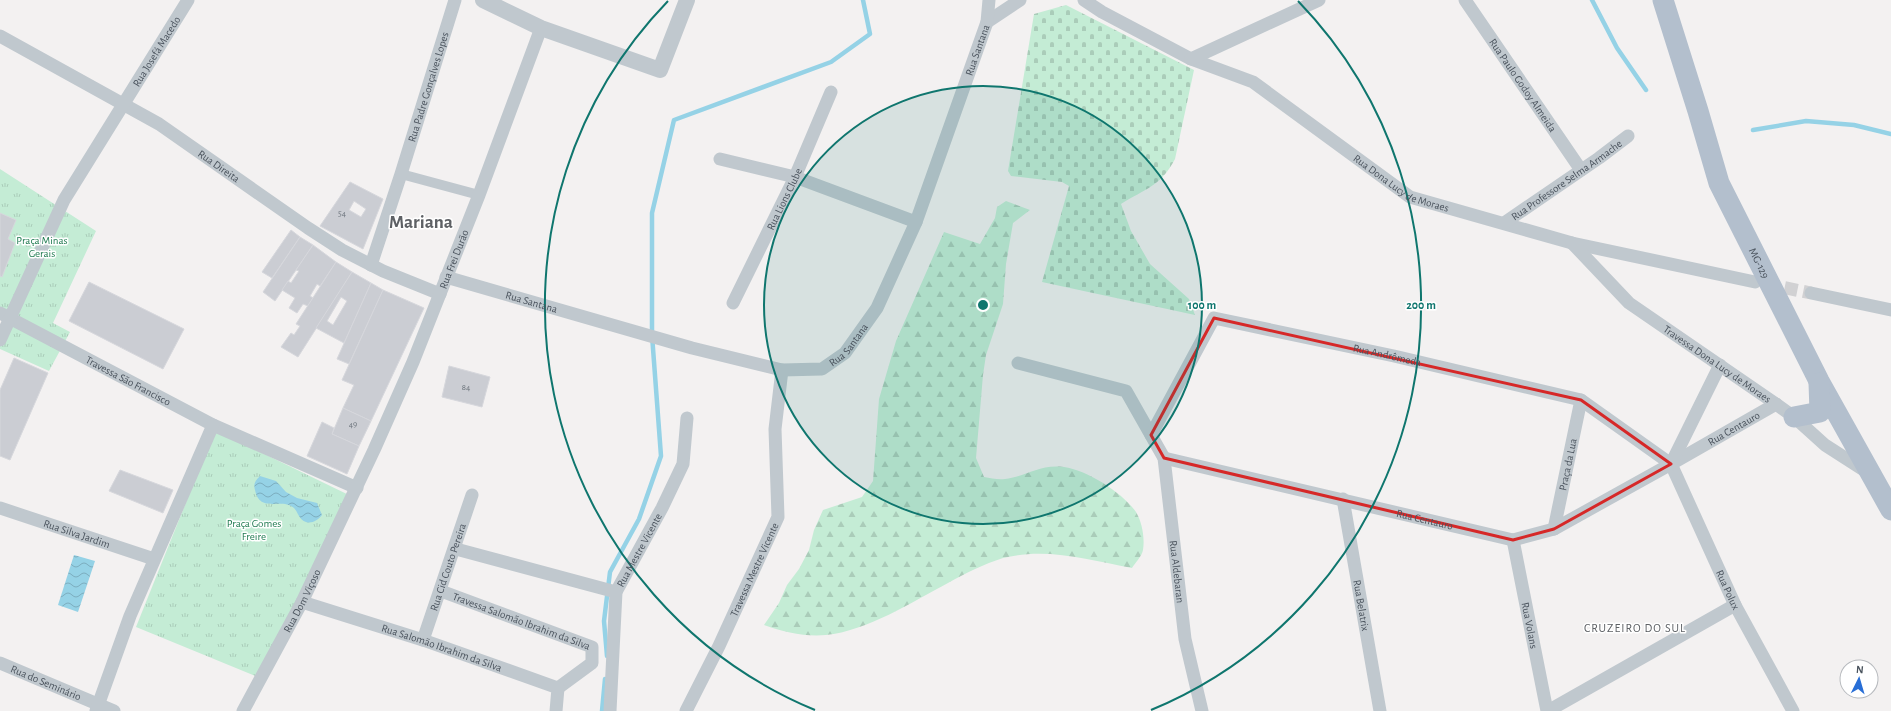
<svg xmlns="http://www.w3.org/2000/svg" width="1891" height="711" font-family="'Alegreya Sans',sans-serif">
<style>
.forest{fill:url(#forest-firs)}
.cemetery{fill:url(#cemetery-stones)}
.park{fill:url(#park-tufts)}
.water{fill:url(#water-waves)}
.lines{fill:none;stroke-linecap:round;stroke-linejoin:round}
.stream{stroke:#95d2e6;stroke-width:4.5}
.building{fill:#cbcdd3;stroke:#d6d7dc;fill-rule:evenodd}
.minor-tunnel{stroke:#d1d1d3;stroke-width:13;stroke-dasharray:13 6;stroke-linecap:butt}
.pedestrian{stroke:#c0c8ce;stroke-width:10}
.minor{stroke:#c0c8ce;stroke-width:13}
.tertiary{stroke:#c0c8ce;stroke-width:16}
.primary{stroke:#b3bfcd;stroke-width:21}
.marked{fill:none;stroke:#d62828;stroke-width:3;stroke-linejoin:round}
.ring{fill:none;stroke:#0f766e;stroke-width:2}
.labels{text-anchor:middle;stroke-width:3;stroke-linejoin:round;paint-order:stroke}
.number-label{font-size:9px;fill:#6a727a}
.street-label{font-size:11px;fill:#4a535d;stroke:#fff}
.park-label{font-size:11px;fill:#1f7a50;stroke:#fff}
.neighbourhood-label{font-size:12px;letter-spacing:1px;fill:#5e6165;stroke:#fff}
.town-label{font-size:19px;font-weight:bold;fill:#5e6165;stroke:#fff}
.centre{fill:#0f766e;stroke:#fff;stroke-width:2}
.ring-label{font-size:12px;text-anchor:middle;font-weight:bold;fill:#0f766e;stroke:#fff;stroke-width:3;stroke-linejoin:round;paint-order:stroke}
</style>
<defs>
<pattern id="forest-firs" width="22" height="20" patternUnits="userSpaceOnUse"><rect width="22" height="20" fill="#c4ecd5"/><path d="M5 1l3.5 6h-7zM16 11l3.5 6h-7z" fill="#aaccb9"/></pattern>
<pattern id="cemetery-stones" width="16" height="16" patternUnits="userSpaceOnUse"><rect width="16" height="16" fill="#c4ecd5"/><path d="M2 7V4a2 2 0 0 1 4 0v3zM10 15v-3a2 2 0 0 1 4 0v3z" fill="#aaccb9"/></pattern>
<pattern id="park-tufts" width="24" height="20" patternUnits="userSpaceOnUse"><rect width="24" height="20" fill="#c4ecd5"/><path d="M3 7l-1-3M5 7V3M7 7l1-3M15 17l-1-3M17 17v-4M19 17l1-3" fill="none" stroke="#aaccb9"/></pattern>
<pattern id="water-waves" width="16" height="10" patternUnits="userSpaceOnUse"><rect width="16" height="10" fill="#95d2e6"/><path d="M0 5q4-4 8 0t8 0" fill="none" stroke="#7cadbe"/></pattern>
</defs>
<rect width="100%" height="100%" fill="#f3f1f1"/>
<path class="forest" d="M1006,201L1030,210L1013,223L1006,264L1003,304L986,355L983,375L976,458L984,477C991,478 998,480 1005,479C1028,476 1039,464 1064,467C1087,470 1123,493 1136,512C1142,522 1145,538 1143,550C1142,556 1135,563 1132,568C1089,560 1047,547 1003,558C984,564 966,573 948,583C912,602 867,631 826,635C805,637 784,632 764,625L779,603L787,585L799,569L809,550L814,530L823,510L862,497L873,481L879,399L896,341L944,232L980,244L995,218L997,207Z"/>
<path class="cemetery" d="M1066,5L1194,70L1175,159C1161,186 1145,189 1121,204L1131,231L1150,264L1189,299L1195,315L1042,282L1069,186L1062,182L1011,176L1008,171L1034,14Z"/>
<g class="park">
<path d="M0,169L96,231L53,323L70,332L49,371L0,349V341L12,313L0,309Z"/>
<path d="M215,430L353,497L258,677L136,627Z"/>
</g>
<g class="water">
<path d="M260,476L276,481L286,492L297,498L317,503L322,515C318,520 312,524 306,522C299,520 298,512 294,508C281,497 260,514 255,490C253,483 256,480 260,476Z"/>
<path d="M74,555L95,561L78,612L58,605Z"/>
</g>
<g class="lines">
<g class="stream">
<path d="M1592,0L1617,48L1646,90"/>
<path d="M1753,130L1806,121L1854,125L1891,134"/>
<path d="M607,656L604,621L610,572L639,519L661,456L652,335V213L674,120L831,62L870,34L863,0"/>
<path d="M602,711L605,679"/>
</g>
</g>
<g class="building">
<path d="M350,182L383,199L363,249L320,226ZM354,201L366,209L361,217L349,210Z"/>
<path d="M0,213L16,220L8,239L15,243L2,277L0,276Z"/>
<path d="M291,230L300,237L272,278L262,272Z"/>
<path d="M300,237L313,245L275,301L263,292Z"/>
<path d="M313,245L336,262L320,286L317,284L310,296L313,298L308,306L303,304L297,313L289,308L295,298L282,290L288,281L291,283L299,271L296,270Z"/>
<path d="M336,262L352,272L298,357L281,347L291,333L294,335L300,326L296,324Z"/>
<path d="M352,272L371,283L344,343L316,328ZM341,297L347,301L333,325L327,321Z"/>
<path d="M89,282L184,329L163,369L69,321Z"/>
<path d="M371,283L383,290L349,364L337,359Z"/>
<path d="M383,290L424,308L371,421L343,408L354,385L342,380Z"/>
<path d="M14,358L48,373L10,460L0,456V390Z"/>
<path d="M449,366L490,377L482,407L442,397Z"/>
<path d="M343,408L371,421L359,446L332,434Z"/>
<path d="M322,422L334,428L332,434L359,446L347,474L307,456Z"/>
<path d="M120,470L173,490L163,513L109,491Z"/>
</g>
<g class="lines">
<path class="minor-tunnel" d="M1766,284L1811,293"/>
<path class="pedestrian" d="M401,174L479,195"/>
<g class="minor">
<path id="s1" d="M1084,0L1102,12L1191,59L1253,82L1410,197L1572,243L1755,282"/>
<path id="s2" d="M1465,0L1581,170"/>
<path d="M987,22L1020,0"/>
<path id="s3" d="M0,36L159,124L308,228L342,250L383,271L440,294"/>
<path d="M1191,59L1319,0"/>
<path d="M720,159L795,177L916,222"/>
<path id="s4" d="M1504,223L1599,158L1628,136"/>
<path id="s5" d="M1572,243L1629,303L1776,404L1794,417L1825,445L1867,472"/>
<path id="s6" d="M371,265L401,174L455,0"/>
<path id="s7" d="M446,277L692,348L782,370L822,369L845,353L877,308L916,222L987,22L989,0"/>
<path d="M1811,293L1891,310"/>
<path id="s8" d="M733,303L795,177L831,92"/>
<path id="s9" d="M0,313L213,425L357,488"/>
<path id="s10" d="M0,340L64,200L188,0"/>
<path id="s11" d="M1018,363L1126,391L1164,458L1185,639L1202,711"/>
<path id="s12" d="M1151,435L1214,318L1394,356L1581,400L1671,464"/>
<path id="s13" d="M1164,458L1513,540L1554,529L1671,464L1776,404"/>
<path id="s14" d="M1671,464L1735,605L1793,711"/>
<path d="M1671,464L1720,365"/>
<path id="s15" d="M1343,499L1380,711"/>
<path id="s16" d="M0,508L154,559"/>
<path id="s17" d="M1554,529L1581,400"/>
<path id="s18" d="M1513,540L1547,711"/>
<path d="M456,549L616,592"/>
<path id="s19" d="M441,591L592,647V663L558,688"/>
<path id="s20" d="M302,602L423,640L558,688L556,711"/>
<path id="s21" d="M423,640L472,495"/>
<path id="s22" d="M0,663L114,711"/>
<path d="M96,711L130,616L213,425"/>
<path id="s23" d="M243,711L302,602L374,450L413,362L479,195L541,28"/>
<path id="s24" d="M610,711L616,592L662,508L683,464L687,418"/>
<path id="s25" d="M686,711L719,646L778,517L775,429L782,370"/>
<path d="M1548,711L1735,605"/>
</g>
<path class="tertiary" d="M483,0L541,28L660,70L687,0"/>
<g class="primary">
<path id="s26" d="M1663,0L1698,111L1719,183L1819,381L1891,510"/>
<path d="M1794,417L1820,412L1819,383"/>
</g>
</g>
<path class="marked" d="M1214,318L1581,400L1671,464L1554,529L1513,540L1164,458L1151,435Z"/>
<circle cx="983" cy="305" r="219" fill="#0f766e" fill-opacity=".12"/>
<g class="ring">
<circle cx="983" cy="305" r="219"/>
<path d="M815 710A438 438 0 0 1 668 1M1298 1A438 438 0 0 1 1151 710"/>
</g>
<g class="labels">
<g class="number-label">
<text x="342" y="216">54</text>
<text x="466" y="390">84</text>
<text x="353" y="427">49</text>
</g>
<g class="street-label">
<text dy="4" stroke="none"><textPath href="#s7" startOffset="749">Rua Santana</textPath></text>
<text dy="4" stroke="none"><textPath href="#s10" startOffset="329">Rua Josefá Macedo</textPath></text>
<text dy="4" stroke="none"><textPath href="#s2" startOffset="103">Rua Paulo Godoy Almeida</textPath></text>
<text dy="4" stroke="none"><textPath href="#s6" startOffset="187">Rua Padre Gonçalves Lopes</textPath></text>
<text dy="4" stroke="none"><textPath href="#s3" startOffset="255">Rua Direita</textPath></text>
<text dy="4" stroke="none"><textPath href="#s4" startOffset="76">Rua Professore Selma Armache</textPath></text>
<text dy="4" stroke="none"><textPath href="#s1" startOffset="369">Rua Dona Lucy de Moraes</textPath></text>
<text dy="4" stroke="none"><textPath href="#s8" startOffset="116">Rua Lions Clube</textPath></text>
<text dy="4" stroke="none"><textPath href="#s23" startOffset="499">Rua Frei Durão</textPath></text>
<text dy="4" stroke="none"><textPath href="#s26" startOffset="281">MG-129</textPath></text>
<text dy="4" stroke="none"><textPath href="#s7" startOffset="89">Rua Santana</textPath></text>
<text dy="4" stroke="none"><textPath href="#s7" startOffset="425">Rua Santana</textPath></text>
<text dy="4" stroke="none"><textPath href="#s12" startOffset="310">Rua Andrômeda</textPath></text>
<text dy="4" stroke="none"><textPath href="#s5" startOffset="190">Travessa Dona Lucy de Moraes</textPath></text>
<text dy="4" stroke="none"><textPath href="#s9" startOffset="145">Travessa São Francisco</textPath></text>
<text dy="4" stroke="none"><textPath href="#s13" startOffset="607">Rua Centauro</textPath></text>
<text dy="4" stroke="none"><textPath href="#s17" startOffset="66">Praça da Lua</textPath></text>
<text dy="4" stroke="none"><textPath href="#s13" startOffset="268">Rua Centauro</textPath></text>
<text dy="4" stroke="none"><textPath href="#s16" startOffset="81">Rua Silva Jardim</textPath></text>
<text dy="4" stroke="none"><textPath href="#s24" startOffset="167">Rua Mestre Vicente</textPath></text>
<text dy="4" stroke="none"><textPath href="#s21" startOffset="77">Rua Cid Couto Pereira</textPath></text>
<text dy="4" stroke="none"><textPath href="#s25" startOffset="157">Travessa Mestre Vicente</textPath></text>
<text dy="4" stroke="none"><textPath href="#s11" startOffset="303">Rua Aldebaran</textPath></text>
<text dy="4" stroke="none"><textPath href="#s14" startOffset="138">Rua Polux</textPath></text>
<text dy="4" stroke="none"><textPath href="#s23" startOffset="125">Rua Dom Viçoso</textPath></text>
<text dy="4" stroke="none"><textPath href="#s15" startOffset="108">Rua Belatrix</textPath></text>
<text dy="4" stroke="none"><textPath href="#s19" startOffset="86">Travessa Salomão Ibrahim da Silva</textPath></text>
<text dy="4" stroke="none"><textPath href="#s18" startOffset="87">Rua Volans</textPath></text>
<text dy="4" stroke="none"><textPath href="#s20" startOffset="147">Rua Salomão Ibrahim da Silva</textPath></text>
<text dy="4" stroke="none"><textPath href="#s22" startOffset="50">Rua do Seminário</textPath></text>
</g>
<g class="park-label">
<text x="42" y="244">Praça Minas<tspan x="42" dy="13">Gerais</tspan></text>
<text x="254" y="527">Praça Gomes<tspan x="254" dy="13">Freire</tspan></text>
</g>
<g class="neighbourhood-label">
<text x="1635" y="632">CRUZEIRO DO SUL</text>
</g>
<g class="town-label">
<text x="421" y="228">Mariana</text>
</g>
</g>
<circle cx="983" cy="305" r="6" class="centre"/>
<g class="ring-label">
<text x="1202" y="309">100 m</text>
<text x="1421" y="309">200 m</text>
</g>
<g transform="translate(1859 679) rotate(5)"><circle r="19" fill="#ffffff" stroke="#b7babe"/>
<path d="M0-3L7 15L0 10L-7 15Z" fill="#286ed6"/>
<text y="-6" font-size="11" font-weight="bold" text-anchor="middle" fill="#4a535d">N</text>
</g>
</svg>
